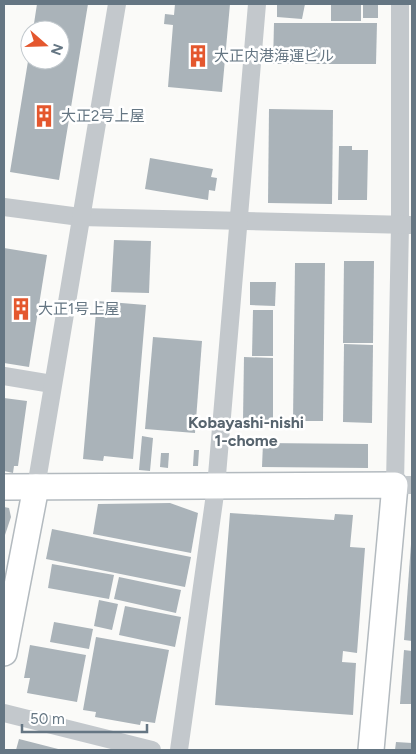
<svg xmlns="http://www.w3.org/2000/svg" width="416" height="754" font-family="Figtree,'Noto Sans JP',sans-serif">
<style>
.building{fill:#aab3b9}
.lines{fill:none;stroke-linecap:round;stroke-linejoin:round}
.secondary-casing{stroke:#b3babf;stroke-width:28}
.street{stroke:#c3c8cc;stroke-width:18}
.secondary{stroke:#fff;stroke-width:25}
.labels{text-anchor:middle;stroke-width:5;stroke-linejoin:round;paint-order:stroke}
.poi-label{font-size:15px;fill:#657683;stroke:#fff;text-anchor:start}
.neighbourhood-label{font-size:16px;font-weight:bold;fill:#57646e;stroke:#fff}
</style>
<rect width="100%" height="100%" fill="#fafaf8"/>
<g class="building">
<path d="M37,4H88L59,180L10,172L29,55L30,60H60V30H33Z"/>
<path d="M175,4H230L222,92L168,87L173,25L164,24L165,14L174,15Z"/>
<path d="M277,4H305L302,19L277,17Z"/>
<rect x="331" y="4" width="30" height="17"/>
<rect x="363" y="4" width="15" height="14"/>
<path d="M274,23H377L376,64H273Z"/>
<path d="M269,109L333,110L332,204L268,203Z"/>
<path d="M339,146H352V150H368L367,200H338Z"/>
<path d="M150,158L213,169L211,177L217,178L215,191L209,190L208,200L145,189Z"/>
<path d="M114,240L151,241L149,293L111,292Z"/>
<path d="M4,248L47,255L29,367L4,363Z"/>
<path d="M344,261H374L373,343H343Z"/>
<path d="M295,263H325L323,421H293Z"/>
<path d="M250,282H276L275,306L250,305Z"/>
<path d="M97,301L146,305L133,459L104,456L103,461L83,459Z"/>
<path d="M253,310H273V356H252Z"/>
<path d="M153,337L202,341L195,433L145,429Z"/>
<path d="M344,344L373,345L372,423L343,422Z"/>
<path d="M244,357L273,358V420H243Z"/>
<path d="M4,398L27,401L18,466H14L13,473L4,471Z"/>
<path d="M142,436L153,438L150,471L139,470Z"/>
<path d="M263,443L368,444V468L262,467Z"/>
<path d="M194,450H199L198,466H193Z"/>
<path d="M161,453H169L168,468L160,467Z"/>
<path d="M170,503L198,513L191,553L93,534L98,504Z"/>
<path d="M4,507L9,508L11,517L5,535Z"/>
<path d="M230,513L334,520L335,514L353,515L350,547L365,548L357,653L343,651L342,662L356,663L353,715L215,705Z"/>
<path d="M52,529L191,557L185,587L46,559Z"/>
<path d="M411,544H412V641L404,640Z"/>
<path d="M52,564L114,575L109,599L48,588Z"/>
<path d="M119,577L181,590L176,613L114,599Z"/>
<path d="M99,600L118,604L112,630L94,626Z"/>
<path d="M125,606L181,617L175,647L119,635Z"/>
<path d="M54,622L93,629L89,649L50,642Z"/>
<path d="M96,637L169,650L155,723L141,721L140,725L95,717L96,712L83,710Z"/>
<path d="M30,645L86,655L77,702L27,693L30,678H24Z"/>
<path d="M404,650L412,651V704H400Z"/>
<path d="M19,739L62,750H16Z"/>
<path d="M396,742L412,743V750H395Z"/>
</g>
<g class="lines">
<defs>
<g id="secondary">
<path d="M4,487L395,485L371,750"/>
<path d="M4,653L36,487"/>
</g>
</defs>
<use href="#secondary" class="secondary-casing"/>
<g class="street">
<path d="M400,4V225L395,485H412"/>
<path d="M4,207L80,217L410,225"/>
<path d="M4,376L52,384"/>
<path d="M36,487L117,4"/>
<path d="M4,713L152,750"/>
<path d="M179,750L216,487L257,4"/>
</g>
<use href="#secondary" class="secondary"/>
</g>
<defs>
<symbol id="building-bare" viewBox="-9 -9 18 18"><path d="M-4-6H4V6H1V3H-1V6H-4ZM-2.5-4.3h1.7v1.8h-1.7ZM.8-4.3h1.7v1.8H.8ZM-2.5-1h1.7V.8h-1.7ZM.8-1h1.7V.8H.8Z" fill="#e4572e" stroke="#fff" stroke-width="2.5" paint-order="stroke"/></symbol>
</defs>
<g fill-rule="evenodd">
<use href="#building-bare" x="182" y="40" width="32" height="32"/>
<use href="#building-bare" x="28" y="100" width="32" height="32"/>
<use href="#building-bare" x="5" y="293" width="32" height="32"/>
</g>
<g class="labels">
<g class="poi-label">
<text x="214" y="61">大正内港海運ビル</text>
<text x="61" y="121">大正2号上屋</text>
<text x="38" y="314">大正1号上屋</text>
</g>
<g class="neighbourhood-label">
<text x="246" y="428">Kobayashi-nishi<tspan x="246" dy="18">1-chome</tspan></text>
</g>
</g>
<rect width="416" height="754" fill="none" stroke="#657683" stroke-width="10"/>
<g transform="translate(45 45) rotate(110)"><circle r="24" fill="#ffffff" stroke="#c1c8cd"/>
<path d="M0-4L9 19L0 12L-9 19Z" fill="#e4572e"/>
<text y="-8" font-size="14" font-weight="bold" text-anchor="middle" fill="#657683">N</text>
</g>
<path d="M22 724v8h125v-8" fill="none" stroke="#657683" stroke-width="2.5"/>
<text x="30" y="724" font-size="15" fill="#657683" stroke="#ffffff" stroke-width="4" paint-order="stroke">50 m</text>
</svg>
